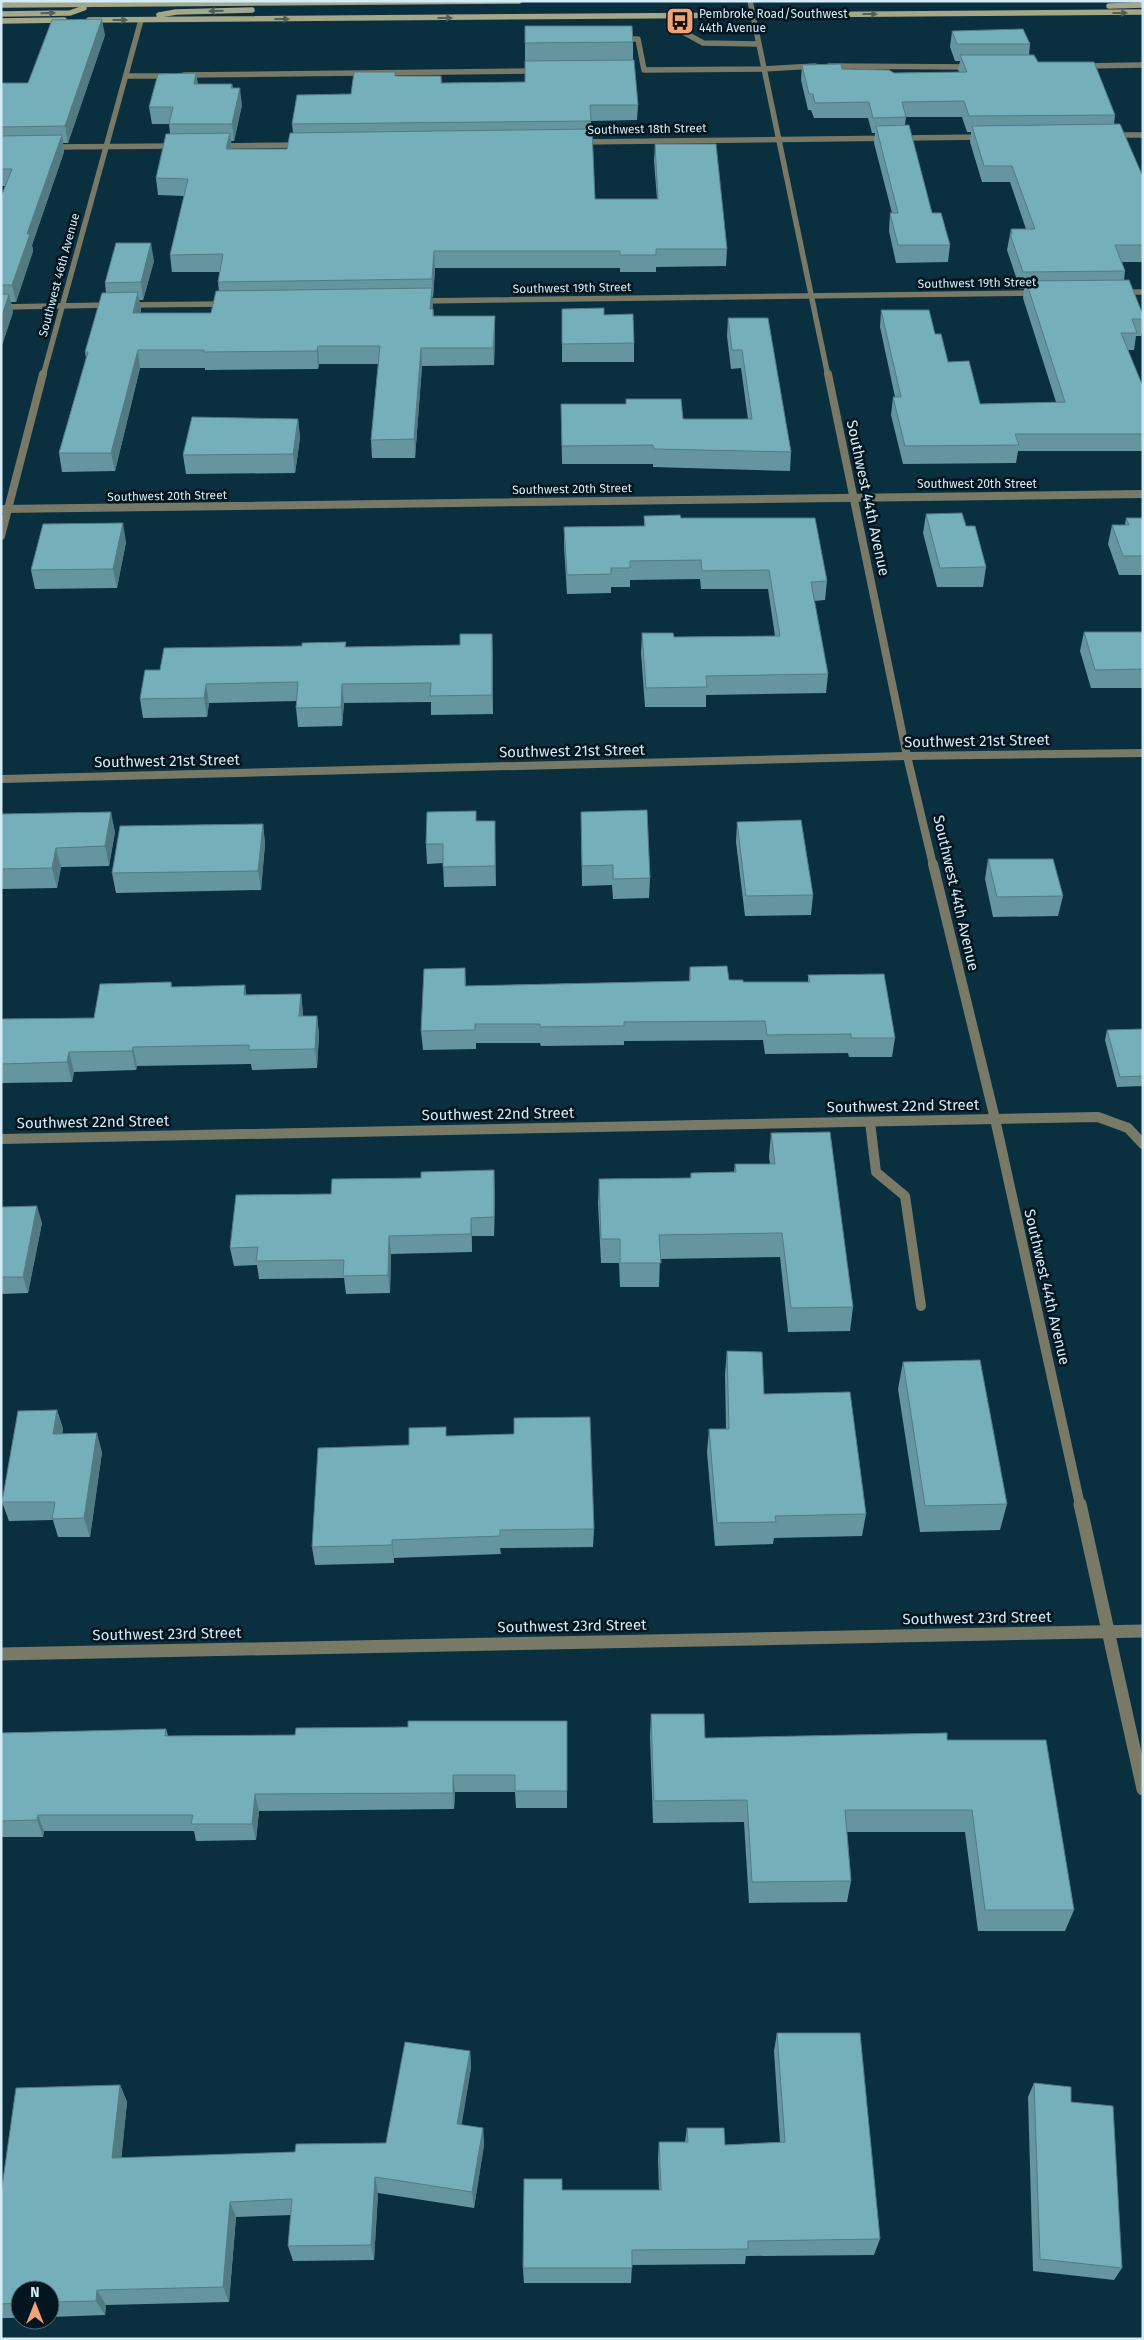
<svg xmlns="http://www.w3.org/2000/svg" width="1144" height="2340" font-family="'Fira Sans',sans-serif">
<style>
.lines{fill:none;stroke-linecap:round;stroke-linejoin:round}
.service-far1{stroke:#787a67;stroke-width:5.5}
.service{stroke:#787a67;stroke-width:10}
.minor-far3{stroke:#787a67;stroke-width:5.5}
.minor-far2{stroke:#787a67;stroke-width:8}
.minor-far1{stroke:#787a67;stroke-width:10}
.minor{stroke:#787a67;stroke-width:13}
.secondary{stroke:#a5a789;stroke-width:5.5}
.wall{fill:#6596a0}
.shaded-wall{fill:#527a82}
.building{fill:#75afba;stroke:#527a82}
.oneway{fill:#545e54}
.labels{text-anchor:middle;stroke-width:5;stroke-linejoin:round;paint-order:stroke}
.far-poi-label{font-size:12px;fill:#d3ecf8;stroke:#03151e;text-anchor:start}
.far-street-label{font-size:12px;fill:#d3ecf8;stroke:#03151e}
.street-label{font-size:15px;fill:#d3ecf8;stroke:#03151e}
</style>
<rect width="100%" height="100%" fill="#0a2f3f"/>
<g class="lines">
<g class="service-far1">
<path d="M673,16L676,28L703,43L758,44"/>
<path d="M620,39H638L644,70L763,69L815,66"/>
<path d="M829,66L972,67"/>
<path d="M1082,66L1143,65"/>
<path d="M184,75L537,71"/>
<path d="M126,76H170"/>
</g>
<g class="service">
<path d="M995,1119L1098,1117L1128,1128L1143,1144"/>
<path d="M870,1122L876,1172L905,1196L921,1306"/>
</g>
<g class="minor-far3">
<path d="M750,1L828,376"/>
<path d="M1111,135H1143"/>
<path d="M579,142L984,137"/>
<path d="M219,146L299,145"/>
<path d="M51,147L177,146"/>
<path d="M1122,292H1143"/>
<path d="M420,301L1038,293"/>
<path d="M127,305L225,304"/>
<path d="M1,307L110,305"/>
<path d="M43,376L141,20"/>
</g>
<g class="minor-far2">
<path d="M828,374L907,756L933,865"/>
<path d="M1,509L1143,494"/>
<path d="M1,536L43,374"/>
<path d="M1,779L907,756L1143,753"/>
</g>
<g class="minor-far1">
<path d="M933,864L995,1119L1080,1505"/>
<path d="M1,1139L995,1119"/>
</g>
<g class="minor">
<path d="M1080,1504L1143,1789"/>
<path d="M1,1654L1143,1631"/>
</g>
<g class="secondary">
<path d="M1,5L519,1"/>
<path d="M1109,6L1143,5"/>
<path d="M1,14L70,13L84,8"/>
<path d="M159,15L176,12L252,10"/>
<path d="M89,20L1143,12"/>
<path d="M1,21L64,20"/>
</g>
</g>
<g class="wall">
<path d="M525,26L633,42V60L638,105L637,120L591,121L595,199H657L654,161L655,144L727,249L726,266L656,267V272H620V268H435L433,297H432V309H433L434,316L495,333L494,365L422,366L415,458H372L371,440L378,364H319L318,369L205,370V368H140L115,471L62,472L59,453L86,358L85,352L106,293L105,283L154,261L143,300H139L141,310L140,313H211L219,291L218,282L220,272H172L170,255L184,196L158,195L156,178L170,134L169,124H152L149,107L196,73L198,84H232L233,88L242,105L234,141H231L232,149H287L293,133L292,124L351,94L395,76H441L442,83L525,82Z"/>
<path d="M952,31L1030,44L1029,55L1038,62L1115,115L1114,124L1143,177V262H1122L1125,271L1124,280L1143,319V327L1141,336H1136L1134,350H1128L1143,387V451H1018L1016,463L903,464L891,415L893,397H895L880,327L881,310L935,334L948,362L980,404L1056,402L1023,298L1024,289H1020L1007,250L1011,229H1026L1010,182H982L970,142L971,132H967L962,117H906L905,125L932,213L950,245L948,262L896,263L889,231L890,213H892L874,143L875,133H872L868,118H814L811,110H808L801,80L802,65L842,69L894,73L959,72L958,70L960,61H955L950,47Z"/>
<path d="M105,35L68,143H63L64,152L32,245L33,251L16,302H11L13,312L1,348V197L5,186H1V83H28Z"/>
<path d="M562,309L604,315L634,343V362H562Z"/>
<path d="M728,318L791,452L790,471L653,467V464H562L561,404L683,419H748L741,368L731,369L727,336Z"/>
<path d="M298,419L300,438L295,473L186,474L183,455Z"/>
<path d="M926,514L966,526L986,567L983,587H937L923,533Z"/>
<path d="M644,516L681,518L827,581L825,600L814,601L828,674L826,693L706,695V707H645L641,653L642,633L674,637L775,636L768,589H701L700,579L630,580V587H611V593L567,594L564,546V527L644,526Z"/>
<path d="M1126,518H1143V575H1119L1108,544L1112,525H1125Z"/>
<path d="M126,542L117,588L35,589L31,570Z"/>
<path d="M1084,632H1143V688H1091L1080,651Z"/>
<path d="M346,642V647L493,653V714L431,715V702L344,703L342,726L298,727L296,708V701L209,703L207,717L143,718L140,699L160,670L302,646Z"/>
<path d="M581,812L650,878L649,898L613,899L612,885L582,886Z"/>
<path d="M1,814L115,832L109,866L61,867L57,888L1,889Z"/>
<path d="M476,821L495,840L496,886L444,887L443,863L427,864L426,844Z"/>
<path d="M737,822L813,895L811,915L745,916L736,842Z"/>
<path d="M263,824L265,844L261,890L116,893L112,873Z"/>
<path d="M988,859L1063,896L1058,916L993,917L985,879Z"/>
<path d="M690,967L729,980L743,982H808V975L895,1038L892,1057H849L848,1053L765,1054L763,1040L624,1041V1045L541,1046L540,1043H476V1049L423,1050L421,1031L465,968L466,986L689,981Z"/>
<path d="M171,982L172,987L247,995L301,994L303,1016H317L319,1035L317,1068L252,1070L251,1064L137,1066L136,1070L74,1072L72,1082L1,1083V1019L94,1018Z"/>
<path d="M1143,1029V1086L1117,1087L1105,1040L1107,1030Z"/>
<path d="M771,1133L853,1307L850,1331L788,1332L780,1257L660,1259L659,1287H620L619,1263H601L598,1203L599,1179L690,1178L691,1173L734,1172L735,1164H770L769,1157Z"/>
<path d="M495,1189L494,1236H472V1252L391,1254L390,1293L346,1294L344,1278L259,1279L257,1265L234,1266L230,1248L331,1194Z"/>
<path d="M1,1207L42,1223L28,1293L1,1294Z"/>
<path d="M727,1351L866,1514L862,1536L774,1538L773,1544L715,1546L707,1452L709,1429H726L725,1374Z"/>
<path d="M903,1362L1007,1504L1000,1530L920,1532L898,1389Z"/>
<path d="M57,1410L63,1429L62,1434L102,1452L90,1537H58L53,1520L9,1521L2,1502Z"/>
<path d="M446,1427V1436L594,1529L593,1547L500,1548L501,1554L394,1558V1563L315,1565L312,1547L409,1445Z"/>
<path d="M651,1714L705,1738L947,1740L1074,1910L1065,1931H978L965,1832H847L851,1881L847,1902L749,1903L744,1822L653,1823L650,1737Z"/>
<path d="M567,1721V1808H516L515,1792H455L454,1809L259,1811L256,1840L196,1841L194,1831H44L43,1837H1V1733L166,1729L168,1736L295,1735L408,1727Z"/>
<path d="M777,2033L880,2239L874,2255L746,2256L745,2264L632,2265L631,2283H524L523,2268L562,2190H659L658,2159L659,2142H685L687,2128L725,2145L780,2142L774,2051Z"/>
<path d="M470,2051L471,2068L461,2125L483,2128L484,2145L474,2208L378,2193L374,2260L293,2261L288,2246L291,2215L236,2217L229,2302L106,2305L105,2315L50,2317V2290H20V2318H1V2194L120,2085L127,2102L121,2158L295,2152L386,2143Z"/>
<path d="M1034,2083L1071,2102L1122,2268L1114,2280L1033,2271L1028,2097Z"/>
</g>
<g class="shaded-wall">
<path d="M102,19L105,35L68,143L65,126Z"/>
<path d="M196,73L198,90L194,84Z"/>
<path d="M240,88L242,105L234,141L232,124Z"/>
<path d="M230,133L232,150L226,149Z"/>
<path d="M62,135L64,152L32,245L33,251L16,302L12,285L27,234Z"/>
<path d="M151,243L154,261L143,300L141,282Z"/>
<path d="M434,251L435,268L433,297L432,279Z"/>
<path d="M432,288L433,306L431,327L430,309Z"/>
<path d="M138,292L141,310L135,331L133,313Z"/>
<path d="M9,294L13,312L1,348V319Z"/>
<path d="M495,316V333L494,365L493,348Z"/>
<path d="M318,346L319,364L318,369L317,351Z"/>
<path d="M421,348L422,366L415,458L414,439Z"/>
<path d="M138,350L140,368L115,471L111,453Z"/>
<path d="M298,419L300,438L295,473L293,454Z"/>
<path d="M123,523L126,542L117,588L113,569Z"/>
<path d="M492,634L493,653V714L492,695Z"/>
<path d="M206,684L209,703L207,717L204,698Z"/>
<path d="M342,684L344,703L342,726L341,707Z"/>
<path d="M111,812L115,832L109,866L105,846Z"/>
<path d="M495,821V840L496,886L495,866Z"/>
<path d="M263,824L265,844L261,890L258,871Z"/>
<path d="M56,848L61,867L57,888L52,868Z"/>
<path d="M245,985L248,1005L244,995Z"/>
<path d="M301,994L303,1013L302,1036L299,1016Z"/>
<path d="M317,1016L319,1035L317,1068L315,1049Z"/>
<path d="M133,1047L137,1066L136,1070L132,1051Z"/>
<path d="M69,1052L74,1072L72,1082L67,1062Z"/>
<path d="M494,1170L495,1189L494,1236Z"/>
<path d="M37,1206L42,1223L28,1293L23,1277Z"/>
<path d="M471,1218L472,1236V1252L471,1234Z"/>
<path d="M389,1236L391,1254L390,1293L388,1275Z"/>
<path d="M57,1410L63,1429L59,1453L53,1434Z"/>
<path d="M97,1433L102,1452L90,1537L84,1518Z"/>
<path d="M392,1540L394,1558V1563L392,1545Z"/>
<path d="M453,1775L455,1792L454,1809L453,1793Z"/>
<path d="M255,1794L259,1811L256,1840L252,1824Z"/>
<path d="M38,1815L44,1831L43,1837L37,1820Z"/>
<path d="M470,2051L471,2068L459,2141L457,2124Z"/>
<path d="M120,2085L127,2102L120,2174L112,2158Z"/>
<path d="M483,2128L484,2145L474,2208L472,2192Z"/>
<path d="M375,2177L378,2193L374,2260L371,2245Z"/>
<path d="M230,2202L236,2217L229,2302L223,2287Z"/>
<path d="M97,2290L106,2305L105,2315L96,2301Z"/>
</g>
<g class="building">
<path d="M102,19L65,126L1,127V83H28L52,20Z"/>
<path d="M525,26H632L633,42L525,43Z"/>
<path d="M1023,29L1030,44H957L952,31Z"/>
<path d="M960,55H1034L1038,62H1094L1115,115L969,116L964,101L902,102L906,117L873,118L869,102L815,103L813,94H809L802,65L841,64L842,69L889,70L894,73L967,72Z"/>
<path d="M634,60L638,105H590L591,121L292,124L297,95L351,94L354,72H395V76H441V83L525,82V61Z"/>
<path d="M196,73L194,84H232L231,88H240L232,124H169L173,107H149L158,74Z"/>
<path d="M1120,124L1143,177V245H1115L1125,271L1023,272L1010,234H1012L1011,229H1035L1012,166H984L972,126Z"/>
<path d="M909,125L932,213H941L950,245H898L890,213H898L876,126Z"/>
<path d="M592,129L595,199H658L655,144H716L727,249H656V255H620V251H434L432,279L218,282L223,254L170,255L188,179L156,178L166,134L230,133L226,149H287L290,133Z"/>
<path d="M62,135L27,234H30L12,285H1V197L12,169H1V136Z"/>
<path d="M116,243H151L141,282L105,283Z"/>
<path d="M1129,280L1143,315V319H1132L1137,333H1121L1143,387V434H1015L1019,445L905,446L893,397H901L881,310H929L935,334H941L948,362L969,361L980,404L1065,402L1026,281Z"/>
<path d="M432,288L430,309H433V316H495L493,348H421L414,439L371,440L380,346H318L317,351L203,352L204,350H138L111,453H59L88,352H85L102,293L138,292L133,313H211L216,291Z"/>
<path d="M1,294H9L1,319Z"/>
<path d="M604,308V315L633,314L634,343L562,344V309Z"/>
<path d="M728,318H768L791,452L654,449L653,445L562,446L561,404H626V399H681L683,419H752L742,350H732Z"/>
<path d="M192,417L298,419L293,454L183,455Z"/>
<path d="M962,513L966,526H975L986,567L940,568L926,514Z"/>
<path d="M680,515L681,518H815L827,581L811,582L828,674L706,676L707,687L646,688L642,633H673L674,637L780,636L769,570L702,571L701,560L630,561V568H611V574L567,575L564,527L645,526L644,516Z"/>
<path d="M1126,518H1143V556H1123L1112,525H1129Z"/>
<path d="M123,523L113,569L31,570L43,524Z"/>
<path d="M1084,632H1143V669L1095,670Z"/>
<path d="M460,634H492V695L430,696L431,683L342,684L341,707L296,708L298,682L206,684L204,698L140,699L145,670H160L164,648L302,646V643L346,642L345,647L460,645Z"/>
<path d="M647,810L650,878L613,879V865L582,866L581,812Z"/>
<path d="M476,811V821H495V866L443,867V844H426L427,812Z"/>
<path d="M111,812L105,846L56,848L52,868L1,869V814Z"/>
<path d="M801,820L813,895L746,896L737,822Z"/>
<path d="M263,824L258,871L112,873L120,826Z"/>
<path d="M988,859H1053L1063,896L997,897Z"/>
<path d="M727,966L729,980H743V982H810L808,975L884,974L895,1038H851V1034L767,1035L765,1021L624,1022V1026L540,1027V1024H475V1030L421,1031L424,969L465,968V986L690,981V967Z"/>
<path d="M171,982V987L245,985L244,995L301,994L299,1016H317L315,1049L249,1050V1045L133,1047L132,1051L69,1052L67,1062L1,1064V1019L94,1018L100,984Z"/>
<path d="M1143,1029V1076L1120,1077L1107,1030Z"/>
<path d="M830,1132L853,1307L791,1308L782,1233L659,1235L661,1263H620V1239H601L599,1179L691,1178V1173L736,1172L735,1164H775L771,1133Z"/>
<path d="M494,1170V1217L471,1218V1234L389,1236L388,1275L343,1276L344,1260L256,1261L258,1247L230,1248L236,1195L331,1194L332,1179L421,1178V1172Z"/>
<path d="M37,1206L23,1277H1V1207Z"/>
<path d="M727,1351L762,1352L764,1394L850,1392L866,1514L775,1516L776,1522L717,1523L709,1429H729Z"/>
<path d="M980,1360L1007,1504L925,1506L903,1362Z"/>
<path d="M57,1410L53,1434L97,1433L84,1518L52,1519L55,1502H2L18,1411Z"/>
<path d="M590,1417L594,1529L500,1530V1536L392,1540V1545L312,1547L318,1448L409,1445V1428L446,1427V1436L514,1434V1418Z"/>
<path d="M651,1714H704L705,1738L947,1733V1740H1046L1074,1910H985L972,1810H845L851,1881L752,1882L747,1800L654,1801Z"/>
<path d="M408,1721H567V1791H515V1775H453V1793L255,1794L252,1824H191L193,1815H38L37,1820L1,1821V1733L166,1729L165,1736L295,1735L296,1728L408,1727Z"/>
<path d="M777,2033H860L880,2239L748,2241V2249L632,2250V2268H523L524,2179H562V2190H661L659,2142H688L687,2128H724L725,2145L785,2142Z"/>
<path d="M405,2042L470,2051L457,2124L483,2128L472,2192L375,2177L371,2245L288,2246L292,2199L230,2202L223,2287L97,2290L96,2301L50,2302V2290H20V2303L1,2304V2194L16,2088L120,2085L112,2158L295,2152L296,2144L386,2143Z"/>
<path d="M1034,2083L1071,2087V2102L1113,2106L1122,2268L1040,2259Z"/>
</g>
<defs><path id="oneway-solid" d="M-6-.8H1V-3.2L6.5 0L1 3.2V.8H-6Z" transform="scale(1.25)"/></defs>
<g class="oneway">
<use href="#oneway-solid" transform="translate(216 11) rotate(179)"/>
<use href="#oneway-solid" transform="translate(48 13) rotate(-1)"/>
<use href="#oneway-solid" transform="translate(1120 13)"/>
<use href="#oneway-solid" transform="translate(870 14)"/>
<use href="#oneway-solid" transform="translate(445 18)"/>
<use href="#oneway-solid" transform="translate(282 19)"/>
<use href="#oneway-solid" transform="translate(120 20)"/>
</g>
<defs>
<symbol id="bus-square" viewBox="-11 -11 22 22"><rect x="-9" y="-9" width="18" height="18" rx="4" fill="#efa376" stroke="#03151e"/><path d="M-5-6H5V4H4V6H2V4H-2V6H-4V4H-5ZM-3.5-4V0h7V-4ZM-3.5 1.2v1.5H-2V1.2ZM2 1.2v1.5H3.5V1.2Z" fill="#111"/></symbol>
</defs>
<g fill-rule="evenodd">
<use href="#bus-square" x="664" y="5" width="32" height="32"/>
</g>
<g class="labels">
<g class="far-poi-label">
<text x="699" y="18">Pembroke Road/Southwest<tspan x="699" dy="14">44th Avenue</tspan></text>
</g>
<g class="far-street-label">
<text transform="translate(647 129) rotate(-1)" y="4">Southwest 18th Street</text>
<text transform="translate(59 275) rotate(-75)" y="4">Southwest 46th Avenue</text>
<text transform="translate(977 283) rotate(-1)" y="4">Southwest 19th Street</text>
<text transform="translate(572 288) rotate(-1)" y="4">Southwest 19th Street</text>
<text x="977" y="488">Southwest 20th Street</text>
<text transform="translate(572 489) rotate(-1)" y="4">Southwest 20th Street</text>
<text transform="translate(167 496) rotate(-1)" y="4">Southwest 20th Street</text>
</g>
<g class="street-label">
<text transform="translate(868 498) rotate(78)" y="5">Southwest 44th Avenue</text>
<text transform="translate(977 741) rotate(-1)" y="5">Southwest 21st Street</text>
<text transform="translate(572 751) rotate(-1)" y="5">Southwest 21st Street</text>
<text transform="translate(167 761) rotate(-1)" y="5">Southwest 21st Street</text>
<text transform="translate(956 893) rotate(77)" y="5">Southwest 44th Avenue</text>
<text transform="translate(903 1106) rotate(-1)" y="5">Southwest 22nd Street</text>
<text transform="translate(498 1114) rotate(-1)" y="5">Southwest 22nd Street</text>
<text transform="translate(93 1122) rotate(-1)" y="5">Southwest 22nd Street</text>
<text transform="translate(1047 1287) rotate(77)" y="5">Southwest 44th Avenue</text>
<text transform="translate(977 1618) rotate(-1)" y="5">Southwest 23rd Street</text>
<text transform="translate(572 1626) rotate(-1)" y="5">Southwest 23rd Street</text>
<text transform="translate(167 1634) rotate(-1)" y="5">Southwest 23rd Street</text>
</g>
</g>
<rect width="1144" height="2340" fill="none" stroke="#d3ecf8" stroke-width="5"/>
<g transform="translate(35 2305)"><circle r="24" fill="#03151e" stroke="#566b75"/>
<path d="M0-4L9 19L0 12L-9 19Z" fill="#efa376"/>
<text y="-8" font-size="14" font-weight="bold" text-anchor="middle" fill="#d3ecf8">N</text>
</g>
</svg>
